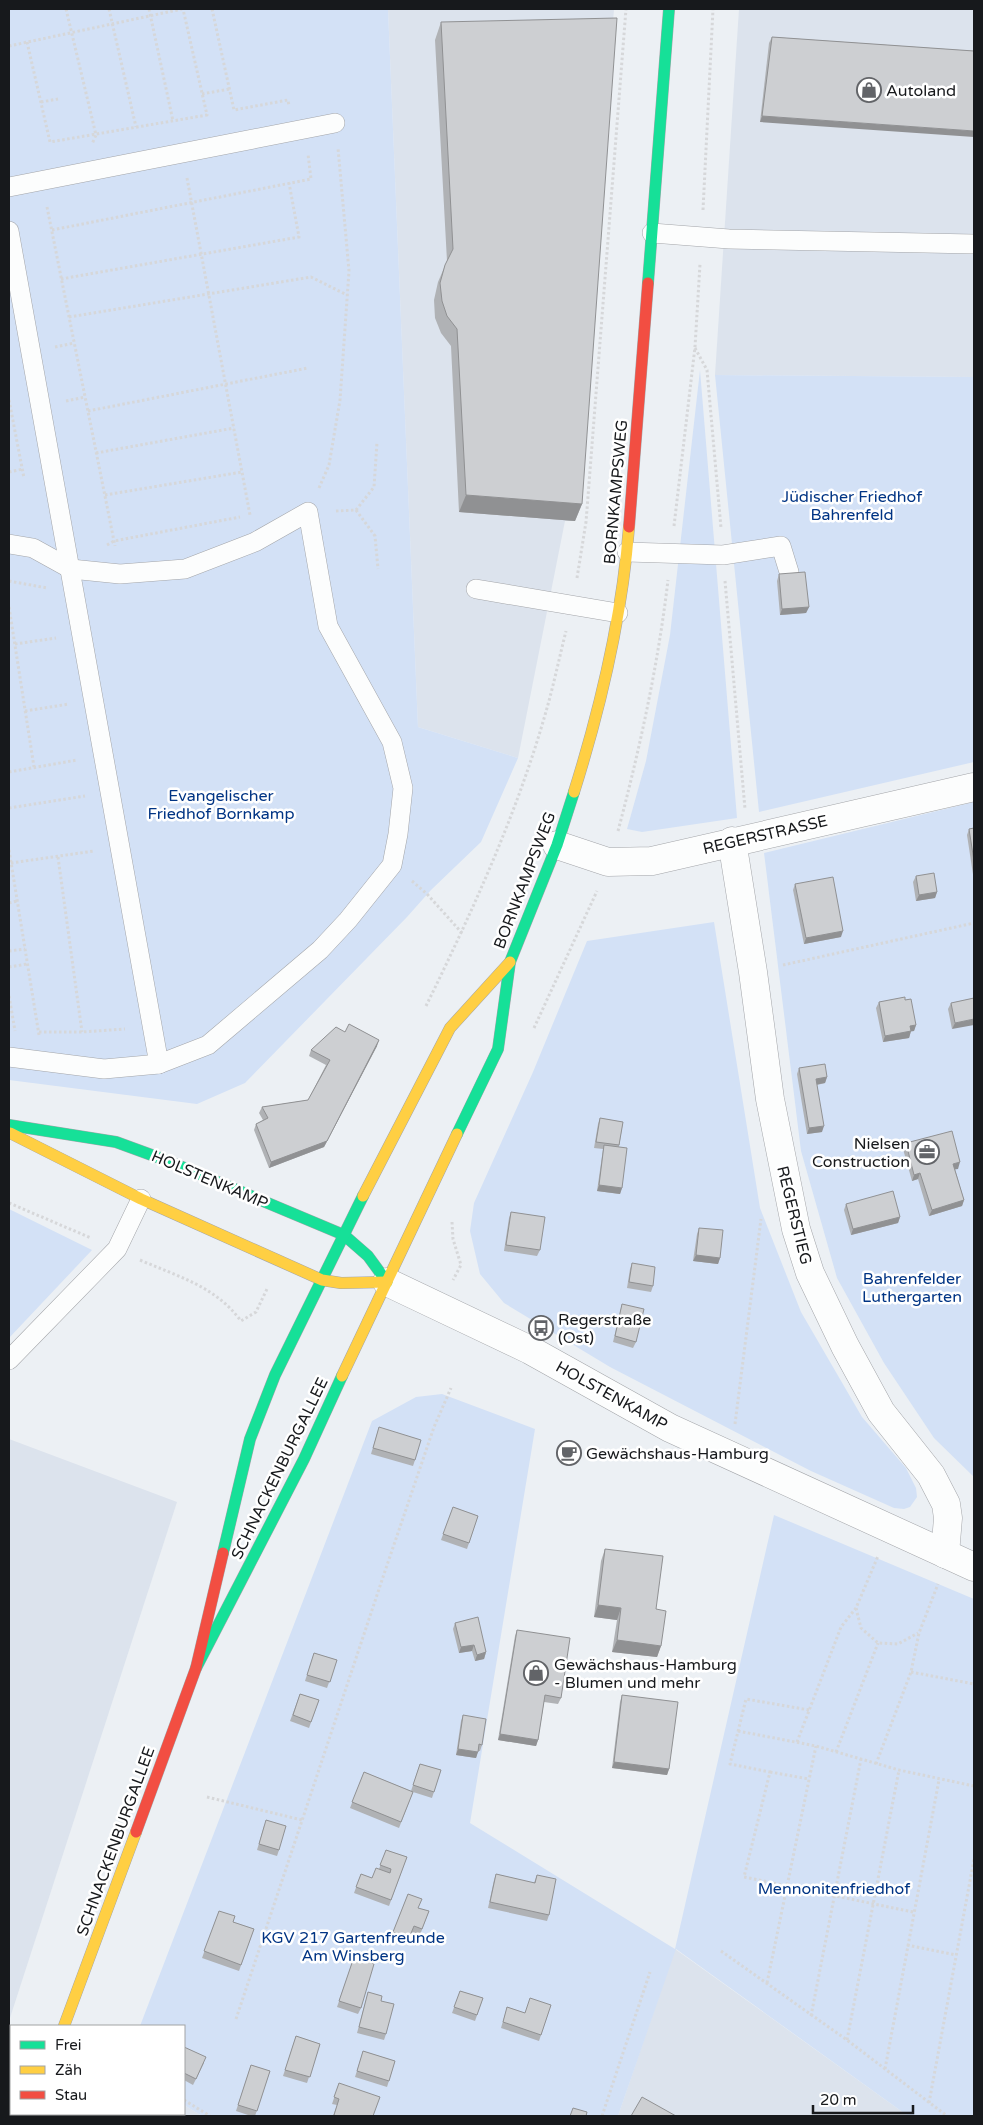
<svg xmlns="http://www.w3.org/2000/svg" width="983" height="2125" font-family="'Varela Round',sans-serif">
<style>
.built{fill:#dce3ed}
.green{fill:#d3e1f6}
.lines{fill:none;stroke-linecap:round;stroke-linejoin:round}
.lane-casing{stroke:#a3a5a9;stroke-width:20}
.street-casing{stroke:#a3a5a9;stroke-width:29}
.fast-casing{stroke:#a3a5a9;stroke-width:12}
.slow-casing{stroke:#a3a5a9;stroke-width:12}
.jam-casing{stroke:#a3a5a9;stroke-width:12}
.path{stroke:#d6d7d9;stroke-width:3;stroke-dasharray:2.5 2.5;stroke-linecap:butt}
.lane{stroke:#fcfdfd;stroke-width:19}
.street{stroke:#fcfdfd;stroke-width:28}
.fast{stroke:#16e098;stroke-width:11}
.slow{stroke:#ffcf43;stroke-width:11}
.jam{stroke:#f24e42;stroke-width:11}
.wall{fill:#b0b2b5}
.shaded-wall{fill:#909193}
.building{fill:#cdcfd2;stroke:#909193}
.labels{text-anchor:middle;stroke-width:5;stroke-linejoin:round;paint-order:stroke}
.poi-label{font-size:16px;fill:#17191c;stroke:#fff;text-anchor:start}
.street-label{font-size:16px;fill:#17191c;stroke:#fff}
.park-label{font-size:16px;fill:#003484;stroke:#fff}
</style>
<rect width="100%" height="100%" fill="#ecf0f4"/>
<g class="built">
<path d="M388,9H614L575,521H565L518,758L418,727Z"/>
<path d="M739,9H974V377L715,375Z"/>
<path d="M9,1439L177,1502L9,2021Z"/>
<path d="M675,1949L908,2116H618Z"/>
<path d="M184,2105L202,2116H108V2114H184Z"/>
</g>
<g class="green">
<path d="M9,9H388L418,727L518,758L481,842L431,890L407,917L245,1083L197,1104L9,1080Z"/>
<path d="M700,370L737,818L642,832L627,829L646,761L670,635Z"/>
<path d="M715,375L974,377V762L759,812Z"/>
<path d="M974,802V1477L934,1438L884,1363L837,1278L801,1151L764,853Z"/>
<path d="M714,922L760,1208L801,1312L862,1417L906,1468L916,1488L917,1497L910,1507L904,1509L894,1508L811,1471L610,1367L504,1303L480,1274L470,1231L474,1203L533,1072L587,941Z"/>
<path d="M9,1209L92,1250L9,1338Z"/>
<path d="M442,1394L535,1429L470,1823L675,1949L774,1515L974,1599V2116H908L676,1949L618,2116H202L184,2105V2026H140L372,1421L416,1397Z"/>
</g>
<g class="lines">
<defs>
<g id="lane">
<path d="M9,187L335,123"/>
<path d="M9,231L159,1064"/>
<path d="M652,233L729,239L974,244"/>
<path d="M9,544L33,548L71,569L120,574L185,569L255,542L308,512L328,626L392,742L403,788L398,834L392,865L348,920L320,950L208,1045L159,1064L104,1069L9,1057"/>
<path d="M627,552L723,555L781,546L789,572"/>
<path d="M476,589L618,613"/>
<path d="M9,1360L117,1249L141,1199"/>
</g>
<g id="street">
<path d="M732,841L753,972L770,1099L796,1229L810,1273L845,1346L881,1412L931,1475L946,1504L948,1518L945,1554"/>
<path d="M557,845L608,862L652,861L974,787"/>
<path d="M387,1282L530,1350L670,1428L974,1567"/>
</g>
<g id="fast">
<path d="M648,283L669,9"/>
<path d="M9,1125L116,1142L168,1161L344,1235L368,1256L387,1282"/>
<path d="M457,1134L498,1049L510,962L557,845L574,792"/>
<path d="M223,1553L250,1439L275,1375L363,1196"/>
<path d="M196,1668L304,1459L342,1376"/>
</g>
<g id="slow">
<path d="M574,792C601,706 622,618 629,527"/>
<path d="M10,1133L141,1199L322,1280L341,1283L387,1282"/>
<path d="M363,1196L450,1028L510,962"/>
<path d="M342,1376L457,1134"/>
<path d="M64,2026L136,1832"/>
</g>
<g id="jam">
<path d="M629,527L648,283"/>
<path d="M136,1832L196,1668L223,1553"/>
<path d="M35,2116L36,2114"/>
</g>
</defs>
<use href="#lane" class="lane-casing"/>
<use href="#street" class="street-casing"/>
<use href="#fast" class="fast-casing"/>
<use href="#slow" class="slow-casing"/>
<use href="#jam" class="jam-casing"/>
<g class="path">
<path d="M66,9L96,135L92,144"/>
<path d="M109,9L136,127"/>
<path d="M149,9L173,121"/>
<path d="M212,9L234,110L288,100L289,106"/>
<path d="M27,42L50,142L207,115L183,9"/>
<path d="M9,46L182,9"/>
<path d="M202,94L229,89"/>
<path d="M41,102L58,99"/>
<path d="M187,178L250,515"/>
<path d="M47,207L115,546"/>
<path d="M703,210L713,9"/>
<path d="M52,230L311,179L308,154"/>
<path d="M61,279L299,237L289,183"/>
<path d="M69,317L311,277L347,295"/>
<path d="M55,347L74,343"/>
<path d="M695,348L707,370L721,528"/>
<path d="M9,400L24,478"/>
<path d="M66,401L85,397"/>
<path d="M88,411L308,368"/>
<path d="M96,453L234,428"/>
<path d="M9,472L23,469"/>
<path d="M319,488L329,465L340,400L349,271L338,148"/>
<path d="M105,495L242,472"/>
<path d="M356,510L375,536L378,569"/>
<path d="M336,511L356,510L374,487L377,442"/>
<path d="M674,526L695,347L700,264"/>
<path d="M107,545L114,541L240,517"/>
<path d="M577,578L586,522L626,9"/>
<path d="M9,581L47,588"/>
<path d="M725,581L745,809"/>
<path d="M9,607L34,767"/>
<path d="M15,644L56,638"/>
<path d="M25,711L69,704"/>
<path d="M9,772L77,760"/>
<path d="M9,808L85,796"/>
<path d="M618,831C640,748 658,665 668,580"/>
<path d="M9,850L39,1035"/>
<path d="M58,857L82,1032"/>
<path d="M11,863L94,851"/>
<path d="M412,881L427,894L462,933"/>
<path d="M9,903L17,901"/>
<path d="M9,951L25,949"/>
<path d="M783,965L974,923"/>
<path d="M9,967L27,964"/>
<path d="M9,996L15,1031"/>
<path d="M426,1006C472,912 516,816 545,715C553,688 559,659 566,631"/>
<path d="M534,1028L597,891"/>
<path d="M39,1032H82L125,1029"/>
<path d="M9,1203L91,1238"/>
<path d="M452,1222L453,1239L461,1265L453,1280"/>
<path d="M140,1260C179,1277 215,1286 241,1321L256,1312L267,1289"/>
<path d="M735,1424L761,1219"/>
<path d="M856,1608L861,1628L878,1643L898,1644L918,1633"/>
<path d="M911,1672L974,1684"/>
<path d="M809,1710L746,1699L730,1764L770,1772L744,1877L913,1912"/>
<path d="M738,1731L816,1746L899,1770L974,1786"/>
<path d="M797,1742L841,1627L856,1608L878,1556"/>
<path d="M836,1752L878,1643"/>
<path d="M876,1764L911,1672L919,1633L938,1584"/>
<path d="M770,1772L809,1779"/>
<path d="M207,1797L302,1820"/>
<path d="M907,1945L956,1955"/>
<path d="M721,1951L847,2040L947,2116"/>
<path d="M767,1983L816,1746"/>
<path d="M811,2016L861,1759"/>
<path d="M236,2019L383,1577L434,1427L451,1388"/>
<path d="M847,2040L899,1770"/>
<path d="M885,2069L939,1780"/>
<path d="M184,2100L210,2116"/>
<path d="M929,2103L974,1859"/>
<path d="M602,2116L650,1972"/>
</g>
<use href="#lane" class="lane"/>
<use href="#street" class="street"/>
<use href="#fast" class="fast"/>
<use href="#slow" class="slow"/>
<use href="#jam" class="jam"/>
</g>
<g class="wall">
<path d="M441,22L582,504L575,521L459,512L451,346L441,333L435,318L434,300L438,282L447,261L435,40Z"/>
<path d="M772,37L974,51L760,122L769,43Z"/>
<path d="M779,574L809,607L806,613L780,615L777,581Z"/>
<path d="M974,828V881L967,835L969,829Z"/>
<path d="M916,876L937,892L935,898L916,901L913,882Z"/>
<path d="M795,884L841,937L804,944L793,890Z"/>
<path d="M974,998L952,1029L948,1009L951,1003Z"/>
<path d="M905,1000L916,1025L914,1031H911L909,1038L883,1042L876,1008L879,1002Z"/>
<path d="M345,1032L377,1046L324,1147L269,1168L254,1130L256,1124L263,1120L259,1113L262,1107L308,1100L326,1065L309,1056L311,1050Z"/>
<path d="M799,1068L827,1077L825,1083L817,1085L822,1132L807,1134L797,1074Z"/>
<path d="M600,1118L623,1122L619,1147L622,1188L620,1194L597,1191L603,1149L594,1148L598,1124Z"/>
<path d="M906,1143L958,1169H955L964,1200L962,1206L929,1216L918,1179L912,1181L903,1149Z"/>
<path d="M846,1204L900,1217L898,1223L851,1235L844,1210Z"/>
<path d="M511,1212L540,1250L537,1256L504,1251L509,1218Z"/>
<path d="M699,1228L720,1258L718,1264L693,1261L697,1234Z"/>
<path d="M632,1263L653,1286L651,1292L627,1288L630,1269Z"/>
<path d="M622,1304L636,1342L633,1348L613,1342Z"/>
<path d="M379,1427L415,1460L413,1466L371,1454Z"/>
<path d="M453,1507L478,1516L467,1549L441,1540Z"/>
<path d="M605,1549L656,1609L661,1646L657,1657L612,1652L617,1620L594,1617L601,1561Z"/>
<path d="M455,1623L486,1652L484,1659L475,1661L472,1651L459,1653L453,1629Z"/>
<path d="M517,1630L561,1698L558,1704L544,1702L538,1740L536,1746L498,1740L515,1636Z"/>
<path d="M314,1653L337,1660L327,1688L305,1681Z"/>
<path d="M300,1694L319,1700L309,1728L290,1721Z"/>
<path d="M622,1695L669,1769L667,1775L612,1768L620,1702Z"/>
<path d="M463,1715L482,1745L480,1751H478L476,1758L456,1755L461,1721Z"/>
<path d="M420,1764L441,1770L432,1798L413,1792L399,1828L350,1808L364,1772L411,1791Z"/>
<path d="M264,1826L279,1850L277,1856L257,1850Z"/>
<path d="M386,1850L407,1857L389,1906L354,1893L361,1874L372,1878L379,1869Z"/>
<path d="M496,1874L534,1883L537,1875L549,1915L547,1921L488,1908L494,1880Z"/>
<path d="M408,1894L418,1908L429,1911L420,1935L411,1932L407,1944L391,1938Z"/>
<path d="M219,1911L233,1922L254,1929L239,1971L202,1958Z"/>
<path d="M354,1957L361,2008L358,2014L337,2007Z"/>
<path d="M460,1991L483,1998L475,2021L452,2013Z"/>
<path d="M368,1992L381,2001L386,2034L384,2040L357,2033Z"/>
<path d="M551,2005L539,2041L501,2028L507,2007L525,2013Z"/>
<path d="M296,2036L320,2044L307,2083L283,2076Z"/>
<path d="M184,2047L204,2063L193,2085L184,2080Z"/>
<path d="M363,2051L395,2061L387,2087L355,2077Z"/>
<path d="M251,2065L270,2071L255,2116H251L236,2111Z"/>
<path d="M339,2083L373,2116H333L337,2105L332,2104Z"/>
</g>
<g class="shaded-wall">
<path d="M762,116L974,131V137L760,122Z"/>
<path d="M466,495L582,504L575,521L459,512Z"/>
<path d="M809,607L806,613L780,615L782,609Z"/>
<path d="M937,892L935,898L916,901L919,895Z"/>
<path d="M843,931L841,937L804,944L806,938Z"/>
<path d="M974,1019V1025L952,1029L955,1023Z"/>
<path d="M916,1025L914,1031L908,1032L910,1026Z"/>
<path d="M911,1031L909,1038L883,1042L885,1036Z"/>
<path d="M379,1040L377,1046L324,1147L269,1168L271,1162Z"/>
<path d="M827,1077L825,1083L814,1085L816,1079Z"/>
<path d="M824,1126L822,1132L807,1134L809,1128Z"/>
<path d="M960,1162L958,1169L951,1170L953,1164Z"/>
<path d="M920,1173L918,1179L912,1181L914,1175Z"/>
<path d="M599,1185L622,1188L620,1194L597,1191Z"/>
<path d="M964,1200L962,1206L929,1216L932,1210Z"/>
<path d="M900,1217L898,1223L851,1235L853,1229Z"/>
<path d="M696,1255L720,1258L718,1264L693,1261Z"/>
<path d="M598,1605L621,1608L617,1620L594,1617Z"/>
<path d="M617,1640L661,1646L657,1657L612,1652Z"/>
<path d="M474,1645L472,1651L459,1653L461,1647Z"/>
<path d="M486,1652L484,1659L475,1661L477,1655Z"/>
<path d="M500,1734L538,1740L536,1746L498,1740Z"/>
<path d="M458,1749L478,1752L476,1758L456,1755Z"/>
<path d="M614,1762L669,1769L667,1775L612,1768Z"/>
</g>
<g class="building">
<path d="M617,18L582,504L466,495L457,329L447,316L442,301L440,283L445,265L453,249L441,22Z"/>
<path d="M772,37L974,51V131L762,116Z"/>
<path d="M805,572L809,607L782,609L779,574Z"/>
<path d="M974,828V861L969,829Z"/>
<path d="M934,873L937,892L919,895L916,876Z"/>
<path d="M833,877L843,931L806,938L795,884Z"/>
<path d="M905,997V1000L911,999L916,1025L910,1026L911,1031L885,1036L879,1002Z"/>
<path d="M974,998V1019L955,1023L951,1003Z"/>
<path d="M349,1024L379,1040L327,1141L271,1162L256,1124L268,1118L262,1107L308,1100L330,1060L311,1050L336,1027L345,1032Z"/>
<path d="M825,1064L827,1077L816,1079L824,1126L809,1128L799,1068Z"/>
<path d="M600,1118L623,1122L619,1145L596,1142Z"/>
<path d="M952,1131L960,1162L953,1164L964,1200L932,1210L920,1173L914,1175L906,1143Z"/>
<path d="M604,1145L627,1148L622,1188L599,1185Z"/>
<path d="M893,1191L900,1217L853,1229L846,1204Z"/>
<path d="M511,1212L545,1217L540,1250L506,1245Z"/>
<path d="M699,1228L723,1230L720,1258L696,1255Z"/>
<path d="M632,1263L655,1267L653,1286L629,1282Z"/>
<path d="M622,1304L644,1309L636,1342L615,1336Z"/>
<path d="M379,1427L421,1440L415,1460L373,1448Z"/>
<path d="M453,1507L478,1516L469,1543L443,1534Z"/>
<path d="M605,1549L663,1556L656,1609L666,1611L661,1646L617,1640L621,1608L598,1605Z"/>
<path d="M478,1617L486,1652L477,1655L474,1645L461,1647L455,1623Z"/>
<path d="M517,1630L570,1638L561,1698L545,1695L538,1740L500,1734Z"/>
<path d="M314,1653L337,1660L330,1682L307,1675Z"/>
<path d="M300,1694L319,1700L311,1722L293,1715Z"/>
<path d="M622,1695L678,1702L669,1769L614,1762Z"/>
<path d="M463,1715L486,1719L482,1745L479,1744L478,1752L458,1749Z"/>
<path d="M420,1764L441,1770L434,1792L413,1785Z"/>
<path d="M364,1772L413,1792L401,1822L352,1802Z"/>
<path d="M266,1820L286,1826L279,1850L259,1844Z"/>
<path d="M386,1850L407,1857L391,1900L356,1887L361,1874L372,1878L376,1868L390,1873L391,1869L380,1865Z"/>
<path d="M496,1874L535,1883L537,1875L556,1879L549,1915L490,1902Z"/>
<path d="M408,1894L422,1899L418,1908L429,1911L422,1929L414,1926L409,1938L393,1932Z"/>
<path d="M219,1911L235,1916L233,1922L254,1929L241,1965L204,1951Z"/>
<path d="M354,1957L374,1964L361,2008L339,2001Z"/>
<path d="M460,1991L483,1998L477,2015L454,2007Z"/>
<path d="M368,1992L382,1996L381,2001L394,2004L386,2034L359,2027Z"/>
<path d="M530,1998L551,2005L541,2035L503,2022L507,2007L525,2013Z"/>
<path d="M296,2036L320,2044L310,2077L285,2070Z"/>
<path d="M184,2047L206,2057L196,2079L184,2073Z"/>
<path d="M363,2051L395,2061L389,2081L357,2071Z"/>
<path d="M251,2065L270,2071L257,2111L238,2105Z"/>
<path d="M339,2083L380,2097L373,2116H336L334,2115L339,2099L334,2097Z"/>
<path d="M642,2097L676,2116H631Z"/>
<path d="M573,2108L587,2112L586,2116H570Z"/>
</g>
<defs>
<symbol id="shop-ring" viewBox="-11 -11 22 22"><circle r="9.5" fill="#fff" stroke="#626468" stroke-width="1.5"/><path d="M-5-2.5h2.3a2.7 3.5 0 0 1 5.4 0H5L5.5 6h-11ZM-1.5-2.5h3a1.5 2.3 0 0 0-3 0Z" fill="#626468"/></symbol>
<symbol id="office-ring" viewBox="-11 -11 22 22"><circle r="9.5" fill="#fff" stroke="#626468" stroke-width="1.5"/><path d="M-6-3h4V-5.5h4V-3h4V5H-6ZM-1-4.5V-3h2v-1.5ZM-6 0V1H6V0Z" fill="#626468"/></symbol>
<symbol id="bus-ring" viewBox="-11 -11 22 22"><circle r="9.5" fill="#fff" stroke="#626468" stroke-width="1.5"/><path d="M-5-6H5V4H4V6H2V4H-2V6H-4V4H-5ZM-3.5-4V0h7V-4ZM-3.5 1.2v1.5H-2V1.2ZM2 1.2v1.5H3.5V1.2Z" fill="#626468"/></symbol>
<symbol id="cafe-ring" viewBox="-11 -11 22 22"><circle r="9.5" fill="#fff" stroke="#626468" stroke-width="1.5"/><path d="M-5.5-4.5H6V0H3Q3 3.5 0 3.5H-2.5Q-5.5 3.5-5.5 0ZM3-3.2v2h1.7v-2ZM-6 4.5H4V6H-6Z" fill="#626468"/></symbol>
</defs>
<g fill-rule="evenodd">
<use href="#shop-ring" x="855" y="76" width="28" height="28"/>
<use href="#office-ring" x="913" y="1138" width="28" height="28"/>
<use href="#bus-ring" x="527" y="1314" width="28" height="28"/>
<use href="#cafe-ring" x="555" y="1439" width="28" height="28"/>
<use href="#shop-ring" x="522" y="1659" width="28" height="28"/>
</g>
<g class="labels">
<g class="poi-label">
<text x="886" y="96">Autoland</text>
<text x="910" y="1149" text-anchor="end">Nielsen<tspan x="910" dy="18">Construction</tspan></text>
<text x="558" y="1325">Regerstraße<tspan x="558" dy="18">(Ost)</tspan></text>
<text x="586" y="1459">Gewächshaus-Hamburg</text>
<text x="554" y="1670">Gewächshaus-Hamburg<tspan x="554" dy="18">- Blumen und mehr</tspan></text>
</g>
<g class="street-label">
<text transform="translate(615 492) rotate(-85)" y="6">BORNKAMPSWEG</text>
<text transform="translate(765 834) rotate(-13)" y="6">REGERSTRASSE</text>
<text transform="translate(524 880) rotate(-69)" y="6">BORNKAMPSWEG</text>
<text transform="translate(210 1179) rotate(23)" y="6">HOLSTENKAMP</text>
<text transform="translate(795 1215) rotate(76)" y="6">REGERSTIEG</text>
<text transform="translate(612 1395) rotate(29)" y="6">HOLSTENKAMP</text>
<text transform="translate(279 1468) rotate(-64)" y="6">SCHNACKENBURGALLEE</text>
<text transform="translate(115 1841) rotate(-70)" y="6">SCHNACKENBURGALLEE</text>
</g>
<g class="park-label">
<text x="852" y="502">Jüdischer Friedhof<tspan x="852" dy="18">Bahrenfeld</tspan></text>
<text x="221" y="801">Evangelischer<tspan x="221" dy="18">Friedhof Bornkamp</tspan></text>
<text x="912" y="1284">Bahrenfelder<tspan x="912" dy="18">Luthergarten</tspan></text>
<text x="834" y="1894">Mennonitenfriedhof</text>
<text x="353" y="1943">KGV 217 Gartenfreunde<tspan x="353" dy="18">Am Winsberg</tspan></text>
</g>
</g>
<rect width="983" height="2125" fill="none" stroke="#17191c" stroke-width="20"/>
<rect x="10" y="2025" width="175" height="90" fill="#ffffff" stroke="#a2a3a4"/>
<rect x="20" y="2041" width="25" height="8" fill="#16e098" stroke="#a2a3a4"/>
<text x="55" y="2050" font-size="15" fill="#17191c">Frei</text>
<rect x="20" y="2066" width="25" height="8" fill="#ffcf43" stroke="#a2a3a4"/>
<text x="55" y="2075" font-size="15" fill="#17191c">Zäh</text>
<rect x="20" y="2091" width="25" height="8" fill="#f24e42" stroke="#a2a3a4"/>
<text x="55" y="2100" font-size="15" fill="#17191c">Stau</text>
<path d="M813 2105v8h100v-8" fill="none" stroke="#17191c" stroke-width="2.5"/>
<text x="820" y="2105" font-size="15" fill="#17191c" stroke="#ffffff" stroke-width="4" paint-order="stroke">20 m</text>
</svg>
